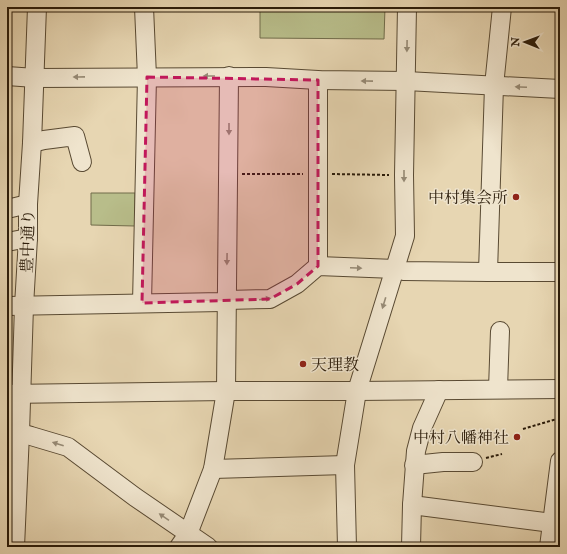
<svg xmlns="http://www.w3.org/2000/svg" width="567" height="554" font-family="'IM FELL English','Noto Serif JP',serif">
<style>
.green{fill:#b8bd8a;stroke:#716c4a}
.lines{fill:none;stroke-linecap:round;stroke-linejoin:round}
.minor-casing{stroke:#594a33;stroke-width:20}
.path{stroke:#2a1b09;stroke-width:2;stroke-dasharray:3 2;stroke-linecap:butt}
.minor{stroke:#efe4cd;stroke-width:18}
.oneway{fill:#968a75}
.marked{fill:#c2185b;fill-opacity:0.2;stroke:#c2185b;stroke-width:3;stroke-dasharray:8 5;stroke-linejoin:round}
.poi-dot{fill:#8f2418;stroke:#efe4cd;stroke-width:1.5}
.labels{text-anchor:middle;stroke-width:3;stroke-linejoin:round;paint-order:stroke}
.poi-label{font-size:16px;fill:#2a1b09;stroke:#efe4cd;text-anchor:end}
.street-label{font-size:16px;fill:#2a1b09;stroke:#efe4cd}
</style>
<rect width="100%" height="100%" fill="#e7d6b2"/>
<filter id="stains"><feTurbulence type="fractalNoise" baseFrequency=".005" numOctaves="4"/><feColorMatrix values="0 0 0 0 .2 0 0 0 0 .09 0 0 0 0 .02 0 0 0 .5 -.17"/></filter>
<radialGradient id="worn" r=".72"><stop offset=".6" stop-color="#630" stop-opacity="0"/><stop offset="1" stop-color="#630" stop-opacity=".3"/></radialGradient>
<g class="green">
<path d="M260,7H385L384,39L260,38Z"/>
<path d="M91,193H135V226L91,225Z"/>
</g>
<g class="lines">
<defs>
<g id="minor">
<path d="M7,76L35,78L266,77L318,80L406,81L560,89"/>
<path d="M32,143L44,140L75,136L82,162"/>
<path d="M7,209L28,204"/>
<path d="M7,242L28,238"/>
<path d="M318,266V80"/>
<path d="M488,272L494,86L502,7"/>
<path d="M142,303L147,77L144,7"/>
<path d="M7,306L222,302L227,300L270,299L297,284L318,266L395,269L404,271L488,272H560"/>
<path d="M498,389L500,331"/>
<path d="M7,394L226,391H357L560,389"/>
<path d="M7,435L20,433L31,436L68,447L135,497L208,547"/>
<path d="M414,465L443,462H473"/>
<path d="M213,469L345,465"/>
<path d="M412,505L552,523"/>
<path d="M15,547L20,433L24,306L28,238V204L32,143L37,7"/>
<path d="M179,547L188,534L213,469L226,391L229,76"/>
<path d="M347,547L345,465L357,391L405,236L404,175L407,7"/>
<path d="M411,547L412,505L416,451L422,428L439,390"/>
<path d="M549,547L560,461"/>
</g>
</defs>
<use href="#minor" class="minor-casing"/>
<g class="path">
<path d="M242,174H303"/>
<path d="M332,174L389,175"/>
<path d="M523,429L560,418"/>
<path d="M486,458L502,454"/>
</g>
<use href="#minor" class="minor"/>
</g>
<defs><path id="oneway-solid" d="M-6-.8H1V-3.2L6.5 0L1 3.2V.8H-6Z"/></defs>
<g class="oneway">
<use href="#oneway-solid" transform="translate(407 46) rotate(91)"/>
<use href="#oneway-solid" transform="translate(209 76) rotate(180)"/>
<use href="#oneway-solid" transform="translate(79 77) rotate(179)"/>
<use href="#oneway-solid" transform="translate(367 81) rotate(-179)"/>
<use href="#oneway-solid" transform="translate(521 87) rotate(-178)"/>
<use href="#oneway-solid" transform="translate(229 129) rotate(90)"/>
<use href="#oneway-solid" transform="translate(404 176) rotate(90)"/>
<use href="#oneway-solid" transform="translate(227 259) rotate(91)"/>
<use href="#oneway-solid" transform="translate(356 268) rotate(2)"/>
<use href="#oneway-solid" transform="translate(265 299) rotate(-7)"/>
<use href="#oneway-solid" transform="translate(384 303) rotate(107)"/>
<use href="#oneway-solid" transform="translate(58 444) rotate(-162)"/>
<use href="#oneway-solid" transform="translate(164 517) rotate(-146)"/>
</g>
<path class="marked" d="M147,77L318,80V266L297,284L270,299L142,303Z"/>
<g class="poi-dot">
<circle cx="516" cy="197" r="4"/>
<circle cx="303" cy="364" r="4"/>
<circle cx="517" cy="437" r="4"/>
</g>
<g class="labels">
<g class="poi-label">
<text x="508" y="203">中村集会所</text>
<text x="311" y="370" text-anchor="start">天理教</text>
<text x="509" y="443">中村八幡神社</text>
</g>
<g class="street-label">
<text transform="translate(27 241) rotate(-88)" y="6">豊中通り</text>
</g>
</g>
<rect width="567" height="554" fill="none" stroke="#e7d6b2" stroke-width="24"/>
<rect x="8" y="8" width="551" height="538" fill="none" stroke="#2a1b09" stroke-width="2"/>
<rect x="12" y="12" width="543" height="530" fill="none" stroke="#2a1b09"/>
<g transform="translate(525 42) rotate(271)" stroke="#efe4cd" stroke-width="3" paint-order="stroke">
<path d="M0-3L7 15L0 10L-7 15Z" fill="#2a1b09"/>
<text y="-6" font-size="11" font-weight="bold" text-anchor="middle" fill="#2a1b09">N</text>
</g>
<rect width="100%" height="100%" filter="url(#stains)"/>
<rect width="100%" height="100%" fill="url(#worn)"/>
</svg>
